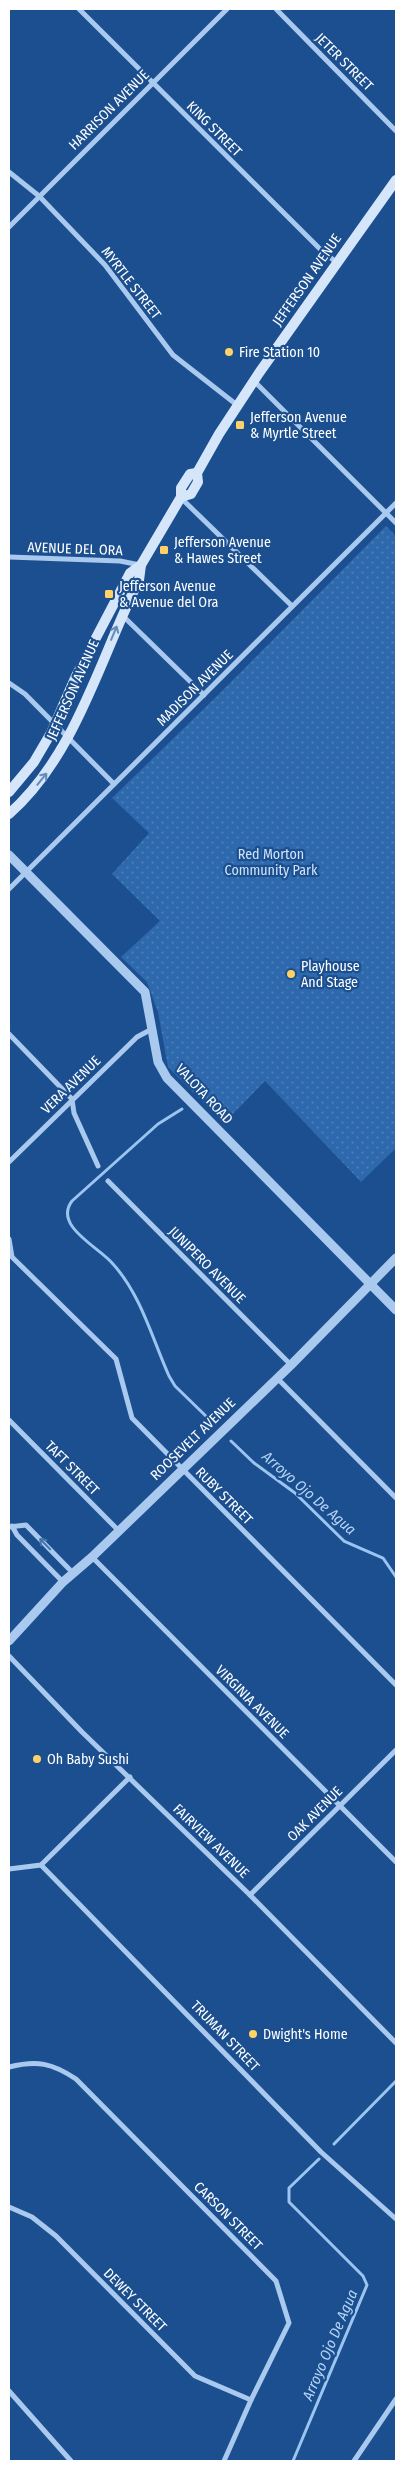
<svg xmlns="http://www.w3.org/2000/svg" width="405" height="2470" viewBox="0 0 405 2470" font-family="'Fira Sans Condensed',sans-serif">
  <defs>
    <pattern id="park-dots" width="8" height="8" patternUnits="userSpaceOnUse" patternTransform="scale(1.25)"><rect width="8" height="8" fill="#2e69ad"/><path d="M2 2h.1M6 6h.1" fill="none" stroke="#4d80b9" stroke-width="1.8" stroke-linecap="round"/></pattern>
  </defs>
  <rect width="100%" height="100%" fill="#1b4f8f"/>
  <!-- park -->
  <polygon fill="url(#park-dots)" points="386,526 396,536 396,1148 361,1182 265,1081 224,1123 168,1067 158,1012 147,982 121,957 160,921 112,874 149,833 112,798 218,695"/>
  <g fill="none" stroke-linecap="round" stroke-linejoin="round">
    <!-- stream -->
    <g stroke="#9cc4f0" stroke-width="3">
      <path d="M182,1109L158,1124L72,1201C53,1226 99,1247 113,1264C141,1295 152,1338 169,1376L175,1386L211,1421"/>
      <polyline points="231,1441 254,1463 295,1493 344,1541 383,1558 396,1577"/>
      <polyline points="334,2144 396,2081"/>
      <polyline points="293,2461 367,2285 363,2276 289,2202 289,2188 319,2159"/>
    </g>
    <!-- minor -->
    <g stroke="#a9c9ee" stroke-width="5">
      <polyline points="79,9 321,250 336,262"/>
      <polyline points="276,9 396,131"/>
      <polyline points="9,172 39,196 105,265 173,355 237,405"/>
      <polyline points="9,227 227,9"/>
      <polyline points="254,381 396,523"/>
      <polyline points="181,498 292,606"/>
      <polyline points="9,557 120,561 140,565"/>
      <polyline points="122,615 204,695"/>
      <polyline points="9,683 25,694 114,784"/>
      <polyline points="9,889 396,503"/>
      <polyline points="9,1034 72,1099 74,1113 98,1166"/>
      <polyline points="9,1162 137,1037 152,1029"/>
      <polyline points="108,1181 291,1365"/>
      <polyline points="9,1239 12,1257 116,1359 132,1418 396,1685"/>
      <polyline points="277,1378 396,1498"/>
      <polyline points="9,1420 119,1531"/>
      <polyline points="12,1526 17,1535 63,1582"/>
      <polyline points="9,1527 26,1525 73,1573"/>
      <polyline points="92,1557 396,1862"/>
      <polyline points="9,1656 82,1732 250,1895 396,2043"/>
      <polyline points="41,1865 321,2152 396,2219"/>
      <polyline points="9,1869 41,1865 130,1777"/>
      <polyline points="250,1895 396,1750"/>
      <path d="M9,2067C37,2060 52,2063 76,2079L276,2281L289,2323L251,2400L224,2461"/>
      <polyline points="9,2207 32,2217 56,2236 195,2376 251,2400"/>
      <polyline points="9,2391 71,2461"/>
      <polyline points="354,2461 396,2399"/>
    </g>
    <!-- tertiary -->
    <g stroke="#a9c9ee" stroke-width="9">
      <polyline points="9,855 145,992 158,1062 167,1078 396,1310"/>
      <polyline points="9,1641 63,1582 92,1557 291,1365 396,1258"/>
    </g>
    <!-- secondary -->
    <g stroke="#d6e6fa" stroke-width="10">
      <polyline points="181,497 191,494 198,482 197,473 219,434 259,373 396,180"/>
      <polyline points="9,792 34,762 51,733 76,676 130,573 141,565 181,497 181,488 190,474 197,473"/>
      <path d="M9,814C76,755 100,658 139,580L141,565"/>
    </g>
  </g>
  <!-- one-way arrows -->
  <defs><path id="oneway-shaft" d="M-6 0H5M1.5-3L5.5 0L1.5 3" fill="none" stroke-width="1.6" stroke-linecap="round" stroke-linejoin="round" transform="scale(1.25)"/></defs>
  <g stroke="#668bba">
    <use href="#oneway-shaft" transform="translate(114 633) rotate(-67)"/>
    <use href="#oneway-shaft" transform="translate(42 779) rotate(-51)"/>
  </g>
  <use stroke="#4674ac" href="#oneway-shaft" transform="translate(45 1544) rotate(-134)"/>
  <!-- markers -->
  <g fill="#ffd166" stroke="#1b4f8f" stroke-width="2">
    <circle cx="229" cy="352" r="5"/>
    <rect x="235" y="420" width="10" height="10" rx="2.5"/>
    <rect x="159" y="545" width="10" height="10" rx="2.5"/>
    <rect x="104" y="589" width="10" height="10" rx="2.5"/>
    <circle cx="291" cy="974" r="5"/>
    <circle cx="37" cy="1759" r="5"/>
    <circle cx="253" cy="2034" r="5"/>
  </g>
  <g text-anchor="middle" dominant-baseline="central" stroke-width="4.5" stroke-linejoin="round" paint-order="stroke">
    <!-- street labels -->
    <g font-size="14" fill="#fff" stroke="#1b4f8f">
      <text transform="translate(344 62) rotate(45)">JETER STREET</text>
      <text transform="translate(109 110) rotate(-45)">HARRISON AVENUE</text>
      <text transform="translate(214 129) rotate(45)">KING STREET</text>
      <text transform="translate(307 280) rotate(-55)">JEFFERSON AVENUE</text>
      <text transform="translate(131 283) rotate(52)">MYRTLE STREET</text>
      <text transform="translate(75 549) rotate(2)">AVENUE DEL ORA</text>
      <text transform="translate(195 688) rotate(-45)">MADISON AVENUE</text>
      <text transform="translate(73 690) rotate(-66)">JEFFERSON AVENUE</text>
      <text transform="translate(71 1085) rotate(-44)">VERA AVENUE</text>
      <text transform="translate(204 1094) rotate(47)">VALOTA ROAD</text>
      <text transform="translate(207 1265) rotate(45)">JUNIPERO AVENUE</text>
      <text transform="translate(193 1439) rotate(-44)">ROOSEVELT AVENUE</text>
      <text transform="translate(72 1468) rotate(45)">TAFT STREET</text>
      <text transform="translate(224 1496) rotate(45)">RUBY STREET</text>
      <text transform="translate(252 1702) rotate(45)">VIRGINIA AVENUE</text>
      <text transform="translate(315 1814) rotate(-45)">OAK AVENUE</text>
      <text transform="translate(211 1841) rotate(44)">FAIRVIEW AVENUE</text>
      <text transform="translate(225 2036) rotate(46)">TRUMAN STREET</text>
      <text transform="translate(228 2216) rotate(45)">CARSON STREET</text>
      <text transform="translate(135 2300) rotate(45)">DEWEY STREET</text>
    </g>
    <!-- poi labels -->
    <g font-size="14" fill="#fff" stroke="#1b4f8f" text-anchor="start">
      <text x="239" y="352">Fire Station 10</text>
      <text x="250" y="417">Jefferson Avenue<tspan x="250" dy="16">&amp; Myrtle Street</tspan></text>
      <text x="174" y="542">Jefferson Avenue<tspan x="174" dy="16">&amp; Hawes Street</tspan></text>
      <text x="119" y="586">Jefferson Avenue<tspan x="119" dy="16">&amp; Avenue del Ora</tspan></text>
      <text x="301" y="966">Playhouse<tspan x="301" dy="16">And Stage</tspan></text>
      <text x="47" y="1759">Oh Baby Sushi</text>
      <text x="263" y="2034">Dwight's Home</text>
    </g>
    <!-- park labels -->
    <g font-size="14" fill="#cfe3fa" stroke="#1b4f8f">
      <text x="271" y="854">Red Morton<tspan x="271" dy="16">Community Park</tspan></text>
    </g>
    <!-- water labels -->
    <g font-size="15" font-style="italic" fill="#b5d3f5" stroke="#1b4f8f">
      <text transform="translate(309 1493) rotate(41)">Arroyo Ojo De Agua</text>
      <text transform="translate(330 2345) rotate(-67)">Arroyo Ojo De Agua</text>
    </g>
  </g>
  <!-- border -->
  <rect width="405" height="2470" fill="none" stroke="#ffffff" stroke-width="20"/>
</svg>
